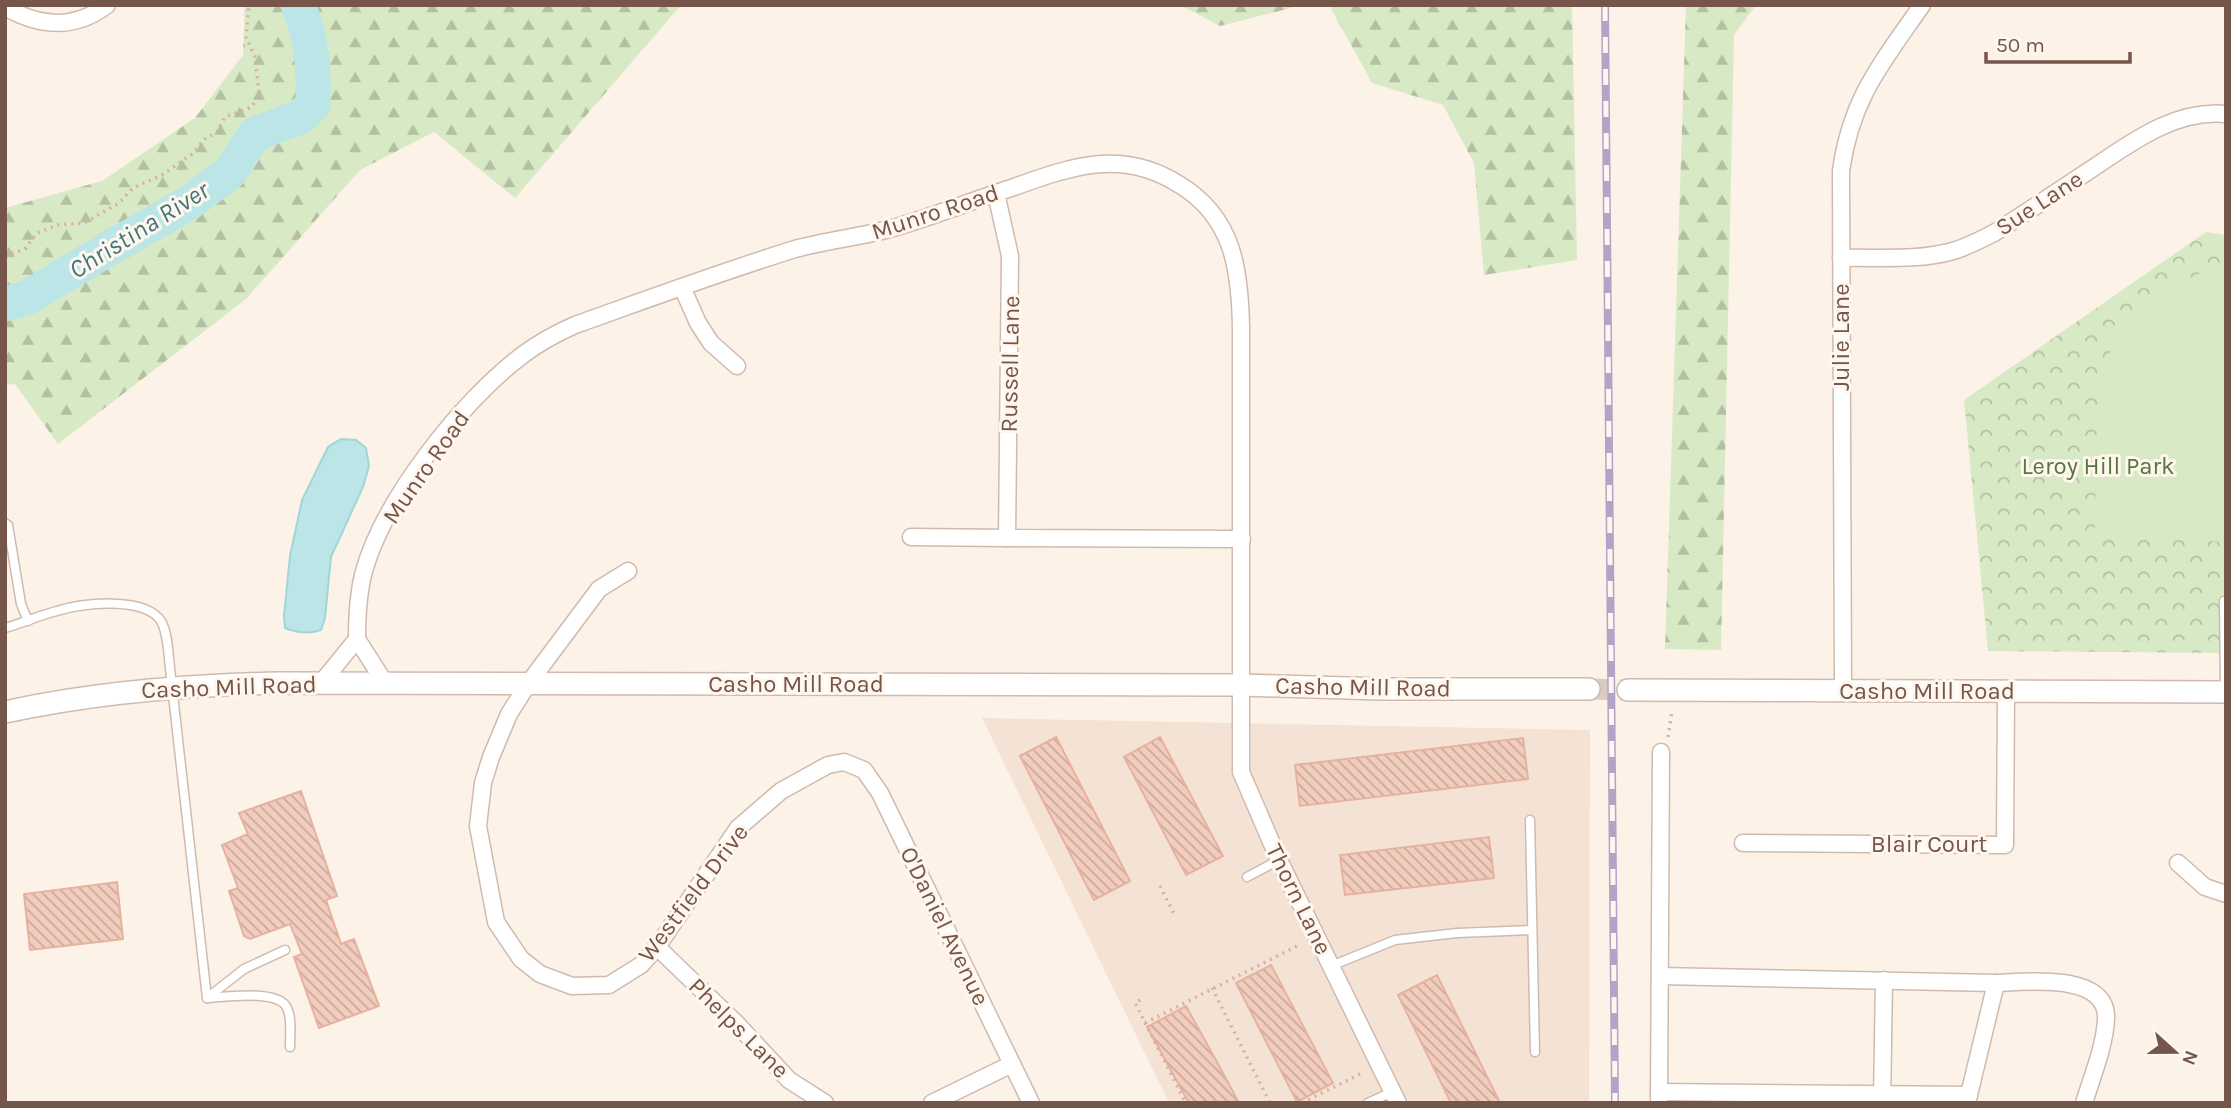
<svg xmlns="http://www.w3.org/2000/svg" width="2231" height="1108" viewBox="0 0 2231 1108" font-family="Karla,sans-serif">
  <defs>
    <pattern id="forest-firs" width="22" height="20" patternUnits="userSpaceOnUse" patternTransform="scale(1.75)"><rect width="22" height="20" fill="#d8eac5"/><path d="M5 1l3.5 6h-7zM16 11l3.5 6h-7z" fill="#b4c0a2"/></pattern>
    <pattern id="park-crowns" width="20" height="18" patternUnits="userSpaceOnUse" patternTransform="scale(1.75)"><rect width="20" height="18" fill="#d8eac5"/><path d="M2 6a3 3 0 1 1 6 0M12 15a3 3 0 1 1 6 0" fill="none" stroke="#b4c0a2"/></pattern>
    <pattern id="building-back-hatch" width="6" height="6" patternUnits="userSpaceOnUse" patternTransform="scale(1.75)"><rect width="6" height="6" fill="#f2cdbe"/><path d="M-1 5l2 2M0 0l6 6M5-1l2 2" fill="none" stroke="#c9a99c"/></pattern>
  </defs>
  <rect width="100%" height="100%" fill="#fcf2e7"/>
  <!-- residential -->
  <polygon fill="#f4e3d5" points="982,718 1590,730 1589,1103 1169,1103"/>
  <!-- forest -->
  <g fill="url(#forest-firs)">
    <polygon points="245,5 681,5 515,198 434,132 360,170 246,299 58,444 15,384 5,385 5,208 102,181 195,118 243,55"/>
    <polygon points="1180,5 1303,5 1220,26"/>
    <polygon points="1329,5 1572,5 1577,260 1484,275 1474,163 1443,105 1372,83"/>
    <polygon points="1686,5 1756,5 1734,35 1721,650 1665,649"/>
  </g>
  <!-- park -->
  <polygon fill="url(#park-crowns)" points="2206,232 2226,235 2226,653 1988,651 1964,400"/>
  <!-- garden -->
  <polygon fill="#d8eac5" points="2213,268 2226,268 2226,542 2095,535 2097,400 2115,335 2158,292"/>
  <!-- water -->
  <path fill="#bbe5e6" stroke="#a1d6d8" stroke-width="2" d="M341,439L356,440L366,448L369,466L363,487L331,557L325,618L321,630C308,634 298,633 285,628L284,616L290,556L302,500L328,447Z"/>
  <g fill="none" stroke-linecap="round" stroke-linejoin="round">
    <!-- river -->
    <path stroke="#bbe5e6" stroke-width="35" d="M5,304L28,297L108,249L189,203L230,172L255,134L300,117L313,105C314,71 312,37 298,5"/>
  </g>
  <!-- building -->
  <g fill="url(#building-back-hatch)" stroke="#e5b29f" stroke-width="2">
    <polygon points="1056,737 1130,881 1094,900 1020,756"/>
    <polygon points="1160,737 1223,856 1186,875 1124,757"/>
    <polygon points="1523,738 1528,779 1300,806 1295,765"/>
    <polygon points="301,791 337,896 326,900 341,944 354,939 379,1006 319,1028 294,957 302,954 290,924 250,939 244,936 229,891 238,888 222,845 248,834 239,813"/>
    <polygon points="1489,837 1494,878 1345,895 1340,855"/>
    <polygon points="117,882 123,939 30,950 24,894"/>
    <polygon points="1271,965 1333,1083 1297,1102 1236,983"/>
    <polygon points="1437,975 1473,1048 1500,1103 1451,1103 1398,995"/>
    <polygon points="1186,1006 1218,1064 1239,1103 1189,1103 1179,1085 1147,1027"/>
  </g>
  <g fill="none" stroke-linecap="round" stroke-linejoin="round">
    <!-- tertiary-tunnel -->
    <polyline stroke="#dacbc0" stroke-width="21" stroke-dasharray="21 10" stroke-linecap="butt" points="1589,689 1628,690"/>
    <defs>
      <g id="service">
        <polyline points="5,523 8,525 21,604 28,621"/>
        <polyline points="2224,601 2225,689"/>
        <path d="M5,628C23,623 40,615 57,611C82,603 144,596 161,621C167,632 168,647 169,659L207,998C225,997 279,989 287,1008C292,1018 290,1035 290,1047"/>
        <polyline points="1530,820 1535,1052"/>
        <polyline points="1247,877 1279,860"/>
        <polyline points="1331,966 1395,940 1457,933 1532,930"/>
        <polyline points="207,998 244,969 285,950"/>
        <polyline points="1368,1103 1392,1092"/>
      </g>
      <g id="minor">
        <path d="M5,7C40,27 74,30 107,5"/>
        <polyline points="996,193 1010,256 1007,538 1242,539"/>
        <path d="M1841,258C1877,257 1918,261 1953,251C1967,247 1980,240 1994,233C2024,214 2054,194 2084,174C2127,146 2172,109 2226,114"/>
        <polyline points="682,287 698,323 711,343 737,366"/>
        <polyline points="911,537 1007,538"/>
        <polyline points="628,571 599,589 528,684 509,714 491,757 483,783 478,826 496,922 521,959 540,974 572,986 609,985 641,965 657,947 738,828 781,791 828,765 844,762 864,770 880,793 1031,1103"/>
        <path d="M357,639C357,617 358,596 363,575C382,501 463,399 524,354C540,342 557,333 575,325C648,299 721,272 795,249C828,240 861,237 893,228C934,216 974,200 1014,187C1073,166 1123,148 1180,185C1234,218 1240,271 1241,328V772L1279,860L1398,1103"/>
        <polyline points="322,682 357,639 385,683"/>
        <path d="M1843,691L1841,171C1851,98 1882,63 1922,5"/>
        <polyline points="1743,843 2005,845 2006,692"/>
        <polyline points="2178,863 2205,887 2226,894"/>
        <polyline points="657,947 736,1023 789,1080 825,1103"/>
        <path d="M1660,976L1996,983C2024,982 2109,972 2106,1019C2105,1045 2092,1077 2084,1103"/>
        <polyline points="1659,1092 1969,1095"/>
        <polyline points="932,1103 1012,1064"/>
        <polyline points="1659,1103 1661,752"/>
        <polyline points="1882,1103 1884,980"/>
        <polyline points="1967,1103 1996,983"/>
      </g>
      <g id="tertiary">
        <polyline points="1628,690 2226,692"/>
        <path d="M5,712C96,692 187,685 279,683L1241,685L1382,689H1589"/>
      </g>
    </defs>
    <!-- service casing -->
    <use href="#service" stroke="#d0baaf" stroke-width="11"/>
    <!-- minor casing -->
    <use href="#minor" stroke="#d0baaf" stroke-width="19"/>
    <!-- tertiary casing -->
    <use href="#tertiary" stroke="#d0baaf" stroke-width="24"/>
    <!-- path -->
    <g stroke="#d7b0a1" stroke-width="3.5" stroke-dasharray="2 5" stroke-linecap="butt">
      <polyline points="5,256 25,249 37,233 58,225 84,223 119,203 133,188 162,175 192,154 205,139 217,132 225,117 252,107 259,93 255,57 246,37 249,5"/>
      <polyline points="1668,737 1672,711"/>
      <polyline points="1160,886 1174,914"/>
      <polyline points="1212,988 1270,1103"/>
      <polyline points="1140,1000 1135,1003 1186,1103"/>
      <polyline points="1145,1023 1299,945"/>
      <polyline points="1302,1103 1362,1073"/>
    </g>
    <!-- service -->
    <use href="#service" stroke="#fff" stroke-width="8"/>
    <!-- minor -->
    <use href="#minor" stroke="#fff" stroke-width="16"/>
    <!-- tertiary -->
    <use href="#tertiary" stroke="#fff" stroke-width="21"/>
    <defs>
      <polyline id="rail" points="1605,5 1615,1103"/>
    </defs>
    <!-- rail casing -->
    <use href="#rail" stroke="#b3a4c7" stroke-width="8"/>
    <!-- rail -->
    <use href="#rail" stroke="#fff6ed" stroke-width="5" stroke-dasharray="16" stroke-linecap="butt"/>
  </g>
  <g text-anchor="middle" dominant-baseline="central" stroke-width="6" stroke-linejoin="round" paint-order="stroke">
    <!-- street labels -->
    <g font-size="24" fill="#76564b" stroke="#fff6ed">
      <text transform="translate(2039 203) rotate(-33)">Sue Lane</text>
      <text transform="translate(935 212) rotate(-18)">Munro Road</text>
      <text transform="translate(1841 337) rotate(-90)">Julie Lane</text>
      <text transform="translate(1010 364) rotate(-89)">Russell Lane</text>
      <text transform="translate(426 467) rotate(-55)">Munro Road</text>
      <text x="796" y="684">Casho Mill Road</text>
      <text transform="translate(229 687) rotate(-2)">Casho Mill Road</text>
      <text transform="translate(1363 687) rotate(1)">Casho Mill Road</text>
      <text x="1927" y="691">Casho Mill Road</text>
      <text x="1929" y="844">Blair Court</text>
      <text transform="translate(693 893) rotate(-53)">Westfield Drive</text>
      <text transform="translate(1299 899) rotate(64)">Thorn Lane</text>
      <text transform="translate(945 926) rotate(64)">O'Daniel Avenue</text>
      <text transform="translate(739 1028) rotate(45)">Phelps Lane</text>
    </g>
    <!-- park labels -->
    <g font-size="24" fill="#567640" stroke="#fff6ed">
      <text x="2098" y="466">Leroy Hill Park</text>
    </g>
    <!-- water labels -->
    <g font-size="26" font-style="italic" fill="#3e787c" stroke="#fff6ed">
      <text transform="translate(139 230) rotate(-32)">Christina River</text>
    </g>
  </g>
  <!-- border -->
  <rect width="2231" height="1108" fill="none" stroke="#76564b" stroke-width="14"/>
  <!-- north arrow -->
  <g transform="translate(2175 1052) rotate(111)" stroke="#fff6ed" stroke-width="5" paint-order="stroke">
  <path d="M0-5L12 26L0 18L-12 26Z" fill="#76564b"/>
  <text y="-10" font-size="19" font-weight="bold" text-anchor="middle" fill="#76564b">N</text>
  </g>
  <!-- scale -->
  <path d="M1986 52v10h144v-10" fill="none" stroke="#76564b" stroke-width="3.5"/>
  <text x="1996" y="52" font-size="21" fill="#76564b" stroke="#fff6ed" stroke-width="5" paint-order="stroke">50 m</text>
</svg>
